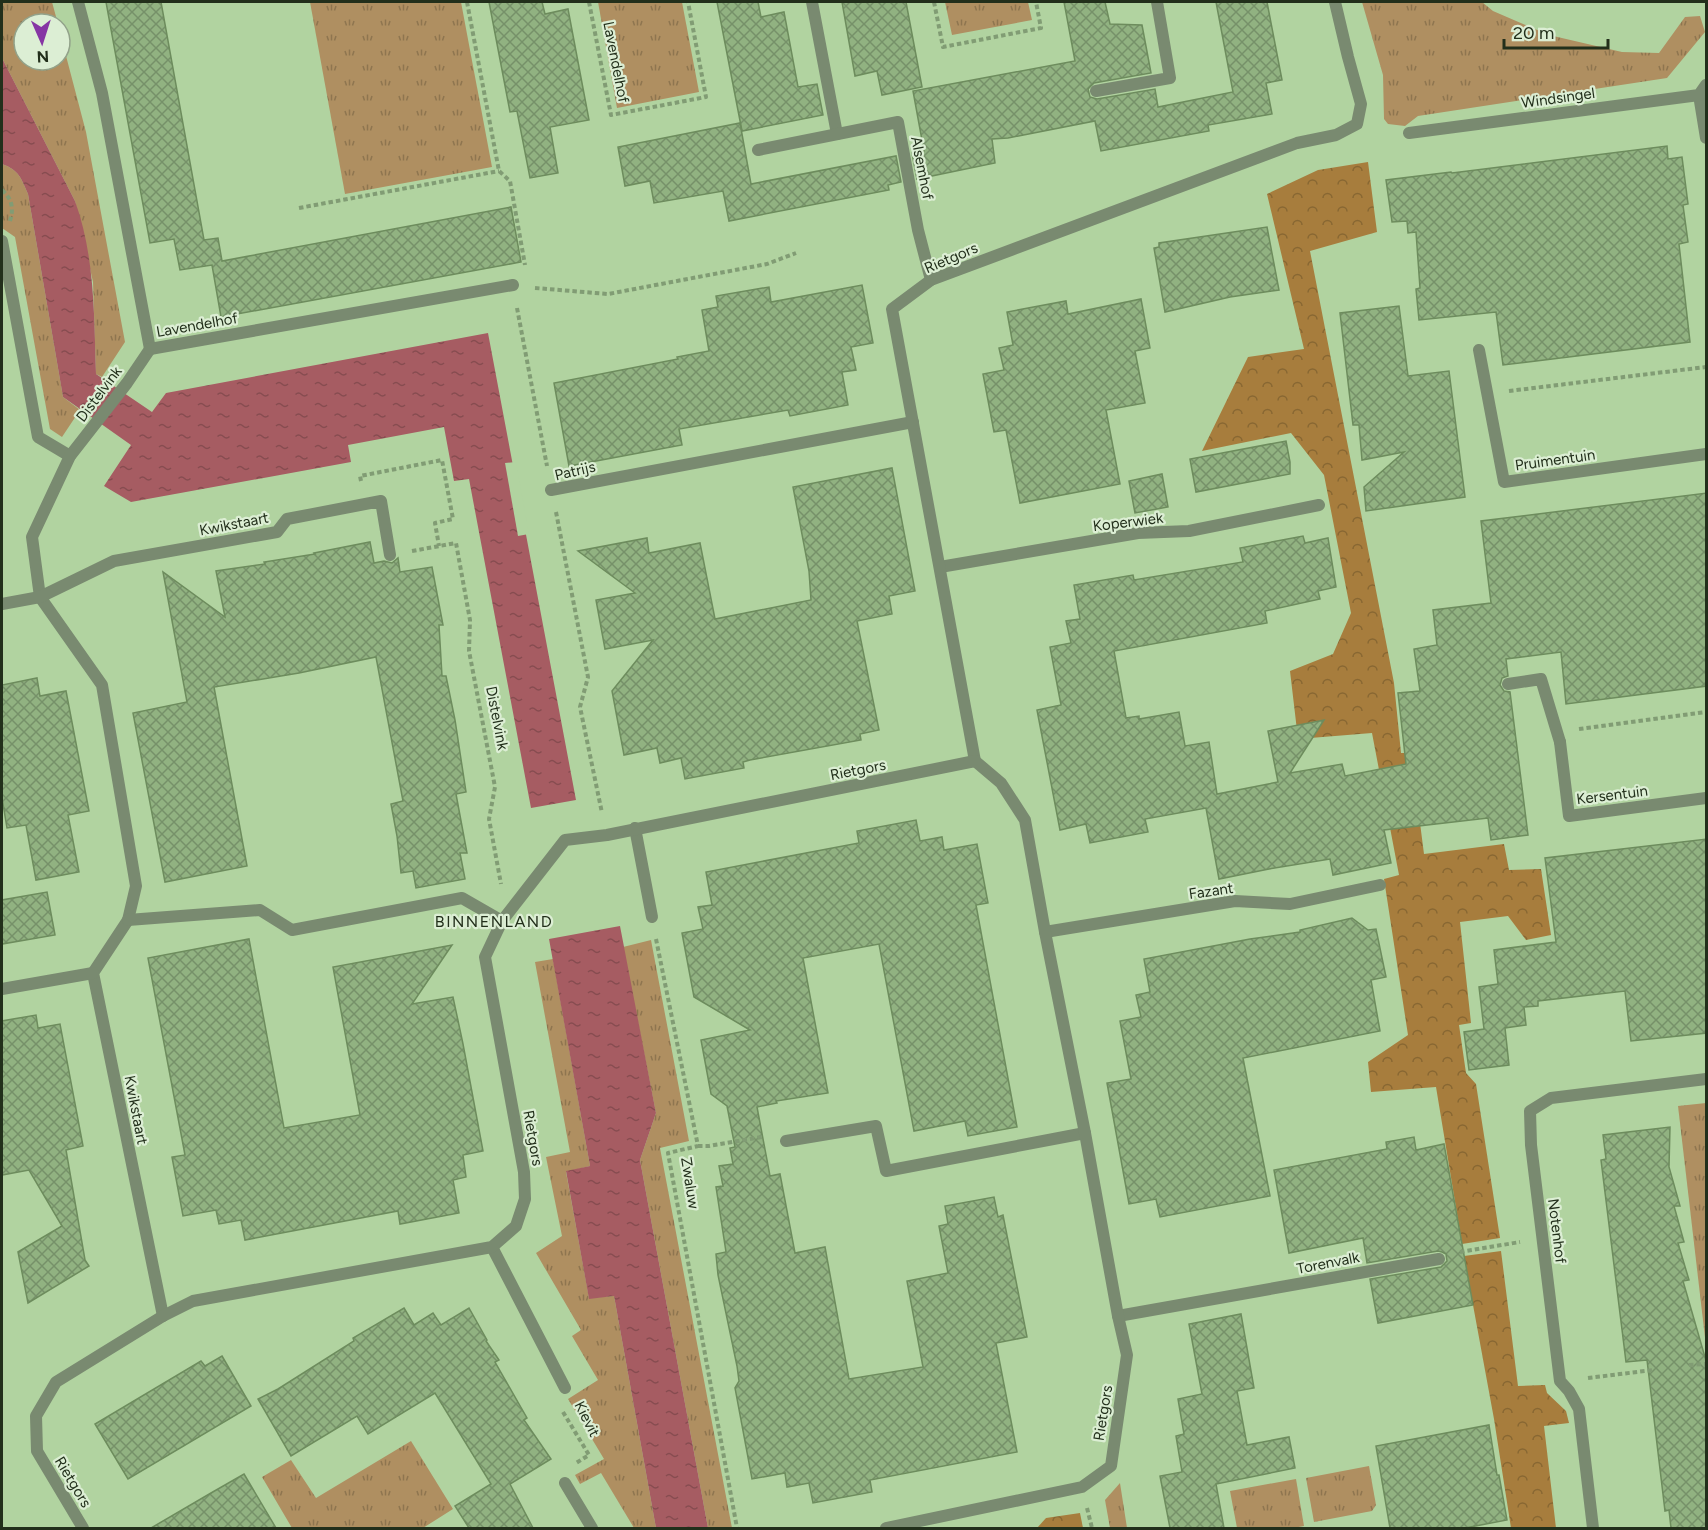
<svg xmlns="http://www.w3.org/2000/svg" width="1708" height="1530" viewBox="0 0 1708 1530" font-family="Figtree,sans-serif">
  <defs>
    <pattern id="grass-tufts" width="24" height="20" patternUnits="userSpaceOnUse" patternTransform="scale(1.5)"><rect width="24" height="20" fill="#af8f61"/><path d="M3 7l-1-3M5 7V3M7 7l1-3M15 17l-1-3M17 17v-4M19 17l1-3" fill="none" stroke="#8e754f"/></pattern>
    <pattern id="forest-crowns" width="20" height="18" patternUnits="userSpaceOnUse" patternTransform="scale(1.5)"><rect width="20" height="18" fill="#a77d3d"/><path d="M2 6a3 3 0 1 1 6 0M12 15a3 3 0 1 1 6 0" fill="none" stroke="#886732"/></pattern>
    <pattern id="water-ripples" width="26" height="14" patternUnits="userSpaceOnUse" patternTransform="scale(1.5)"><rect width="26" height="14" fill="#a65c62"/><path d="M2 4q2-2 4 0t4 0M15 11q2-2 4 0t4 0" fill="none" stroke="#874c50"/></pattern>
    <pattern id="building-cross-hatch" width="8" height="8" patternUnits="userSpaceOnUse" patternTransform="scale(1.5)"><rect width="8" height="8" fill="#91b281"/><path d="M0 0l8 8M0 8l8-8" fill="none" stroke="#769169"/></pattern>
  </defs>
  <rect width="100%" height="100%" fill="#b1d3a0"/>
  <!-- grass -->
  <g fill="url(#grass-tufts)">
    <polygon points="2,2 52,2 58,24 24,24 24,60 60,60 60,33 86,132 125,342 102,377 96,374 93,282 75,201 2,58"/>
    <polygon points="310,2 461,2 492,167 345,194"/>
    <polygon points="598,2 682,2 699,92 617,108"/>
    <polygon points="945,2 1028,2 1032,20 952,35"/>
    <polygon points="1362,2 1482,2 1493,11 1549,35 1622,52 1659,53 1685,17 1700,16 1705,32 1667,78 1418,116 1405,126 1388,124 1384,119 1383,75"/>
    <path d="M2,164C19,170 21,178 28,194L63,397L80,410L62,437L50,429L15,237L2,228Z"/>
    <polygon points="651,940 689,1141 660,1148 732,1528 708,1528 640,1160 656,1113 623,947"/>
    <polygon points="553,959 590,1166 566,1172 589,1298 614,1296 656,1528 634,1528 601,1473 580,1484 575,1475 604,1459 568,1399 598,1380 572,1336 581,1330 536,1253 562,1236 546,1157 570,1152 535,962"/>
    <polygon points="1706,1103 1706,1346 1678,1106"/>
    <polygon points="411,1441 453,1509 423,1528 292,1528 262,1477 291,1460 316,1498"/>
    <polygon points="1369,1466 1376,1505 1372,1511 1314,1522 1306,1478"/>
    <polygon points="1296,1479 1304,1526 1293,1528 1237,1528 1230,1491"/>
    <polygon points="1120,1483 1127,1528 1110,1528 1105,1500"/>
  </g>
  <!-- forest -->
  <g fill="url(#forest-crowns)">
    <polygon points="1368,162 1377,232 1310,251 1394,683 1401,753 1411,753 1424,854 1504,844 1509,870 1541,869 1551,935 1526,940 1508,916 1460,922 1471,1023 1459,1025 1466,1073 1476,1084 1500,1238 1462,1244 1436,1087 1371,1092 1368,1062 1408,1035 1384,879 1399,875 1372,733 1298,739 1290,671 1333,654 1351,613 1324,475 1291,433 1202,451 1248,357 1304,349 1267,194 1318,170"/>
    <polygon points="1501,1251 1518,1386 1545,1385 1547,1393 1566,1411 1569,1423 1544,1426 1556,1528 1511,1528 1494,1419 1464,1256"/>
    <polygon points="1080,1513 1083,1528 1037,1528 1046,1518"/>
  </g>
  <!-- water -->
  <g fill="url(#water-ripples)">
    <path d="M2,58L75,201C95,256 94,316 96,374L152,412L166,393L488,333L576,800L531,808L469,479L454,481L444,427L348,445L351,462L131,502L104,486L131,445L63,397L28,194C21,178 19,170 2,164Z"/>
    <polygon points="620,926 656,1113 640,1160 708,1528 656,1528 614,1296 589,1299 566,1171 590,1166 549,939"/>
  </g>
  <!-- pier -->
  <polygon fill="#b1d3a0" points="516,462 529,534 518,536 505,463"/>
  <!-- building -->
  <g fill="url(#building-cross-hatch)" stroke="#6d8c5d" stroke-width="1.5">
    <polygon points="106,2 161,2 204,240 218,238 222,261 511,207 521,262 221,317 212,265 180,270 174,239 150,243"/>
    <polygon points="489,2 542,2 545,14 568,9 589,120 550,127 558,173 530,178 517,111 510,112"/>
    <polygon points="717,2 758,2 761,17 784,12 798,87 817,84 823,115 742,131"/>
    <polygon points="842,2 906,2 922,87 882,95 877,71 855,76"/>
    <polygon points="1064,2 1105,2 1110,24 1142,25 1151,73 1094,83 1088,89 1090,97 1097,99 1155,89 1158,107 1233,92 1216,2 1267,2 1282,80 1266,83 1272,114 1208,125 1209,131 1101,151 1095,121 1008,138 992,139 995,163 917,179 912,153 924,151 913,91 1075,61"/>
    <polygon points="740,123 751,184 896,156 901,182 888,185 889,190 729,221 723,191 654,203 650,181 625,186 618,147"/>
    <polygon points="1667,146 1668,159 1682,157 1688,204 1683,205 1688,242 1679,244 1690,342 1503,365 1496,312 1419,320 1416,289 1420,288 1416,232 1408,233 1407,221 1392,222 1386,180 1451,172 1452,173"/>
    <polygon points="1267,227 1279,290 1230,297 1165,312 1154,248 1159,247 1159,243"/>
    <polygon points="862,285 873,343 851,347 856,370 842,372 848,405 790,416 788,410 679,429 682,445 569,466 554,383 678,359 677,357 709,351 702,310 718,307 716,296 769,287 771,302"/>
    <polygon points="1141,299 1150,348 1135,351 1145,403 1106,410 1120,484 1020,503 1006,430 994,432 983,374 1004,370 999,348 1013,345 1007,312 1066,301 1068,314"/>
    <polygon points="1399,306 1408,376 1449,371 1465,497 1366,511 1364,487 1404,452 1362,460 1359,425 1353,425 1340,313"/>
    <polygon points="1286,441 1290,462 1290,474 1196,492 1190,459"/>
    <polygon points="892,468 915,591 889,596 892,614 857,621 879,730 860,734 861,740 750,760 743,762 744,768 685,779 681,758 660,763 657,748 624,755 612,691 653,640 605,649 596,600 635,593 578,551 647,538 649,553 700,543 715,619 811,600 809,571 793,487"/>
    <polygon points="1162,474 1168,507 1135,513 1129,481"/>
    <polygon points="1707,493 1707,686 1566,704 1561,652 1506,659 1508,676 1502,678 1500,685 1504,691 1510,692 1528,835 1491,840 1488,818 1384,830 1391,863 1333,875 1330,859 1269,869 1219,879 1206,808 1145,819 1148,832 1090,843 1086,824 1060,830 1037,710 1061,705 1050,647 1071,643 1066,621 1080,619 1074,585 1133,575 1134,580 1243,562 1240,548 1303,536 1305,543 1328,538 1336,587 1318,591 1320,599 1265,611 1267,623 1114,651 1126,718 1139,716 1139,719 1179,712 1185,746 1209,742 1217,794 1278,782 1268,731 1324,720 1290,773 1342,764 1345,776 1406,764 1398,693 1420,691 1414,649 1437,645 1433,610 1491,603 1481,521"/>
    <polygon points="370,542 374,563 384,561 392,563 398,558 400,572 432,567 443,625 439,625 442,676 446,676 455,720 466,792 456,794 467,853 460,853 465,879 416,888 413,871 401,873 397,836 391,804 403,801 376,657 299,673 214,687 247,866 165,882 133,713 187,702 163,572 225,617 216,571 265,564 264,562 315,554 314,553"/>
    <polygon points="37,678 40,696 66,691 89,811 68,815 79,872 36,880 26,825 7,828 2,798 2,685"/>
    <polygon points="916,820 920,841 942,837 944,850 977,844 988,903 976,905 1017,1127 968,1136 965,1121 914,1131 879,944 803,958 828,1093 776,1101 777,1103 757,1107 770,1176 780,1174 795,1253 825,1247 849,1379 923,1367 907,1281 948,1273 939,1226 948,1224 945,1206 994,1197 998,1217 1003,1215 1027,1337 996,1343 1017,1452 870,1480 872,1492 813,1503 809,1483 787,1487 785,1473 752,1479 735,1388 739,1381 737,1366 718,1275 716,1254 726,1252 716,1187 723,1186 719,1166 733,1164 730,1148 735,1147 727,1106 711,1094 701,1040 750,1030 694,997 682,933 703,929 698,907 712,905 706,872 859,843 857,831"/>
    <polygon points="1707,839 1707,1033 1631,1041 1625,991 1538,1001 1538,1006 1524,1007 1526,1025 1505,1028 1509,1065 1469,1070 1464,1032 1484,1029 1479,987 1498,984 1494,950 1556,942 1545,858"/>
    <polygon points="47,892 55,935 2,944 2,900"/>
    <polygon points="1352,918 1368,930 1376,929 1386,977 1371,980 1380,1031 1243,1058 1270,1196 1160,1217 1156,1199 1129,1204 1107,1083 1131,1079 1120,1021 1141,1017 1136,995 1150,992 1144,959 1250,939 1300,932 1300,930"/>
    <polygon points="249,939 284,1128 360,1115 333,967 452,945 412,1004 453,997 463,1044 483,1151 463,1155 466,1177 453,1180 459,1213 400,1224 398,1211 245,1240 241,1220 219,1224 216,1210 183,1216 172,1157 185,1155 148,958"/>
    <polygon points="36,1015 38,1028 60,1024 83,1146 66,1150 85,1260 89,1266 28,1303 18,1252 62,1226 29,1170 2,1175 2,1021"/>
    <polygon points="1670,1127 1669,1167 1680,1206 1674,1206 1684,1242 1678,1243 1689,1280 1683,1281 1707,1364 1707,1528 1671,1528 1669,1510 1665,1511 1647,1360 1626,1362 1601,1160 1606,1159 1603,1135"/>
    <polygon points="1414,1137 1416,1150 1444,1144 1473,1305 1378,1323 1370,1279 1441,1267 1447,1261 1446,1254 1442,1252 1438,1251 1367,1263 1363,1238 1289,1253 1274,1170 1387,1149 1386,1142"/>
    <polygon points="404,1308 414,1325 433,1313 441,1325 469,1308 487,1340 486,1341 499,1360 495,1362 527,1418 524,1420 551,1459 510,1484 533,1528 469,1528 455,1506 491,1484 435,1393 368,1434 357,1416 291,1456 258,1399 278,1389 354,1341 353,1338"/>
    <polygon points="1241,1314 1254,1388 1237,1391 1247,1445 1289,1437 1295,1468 1216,1484 1224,1528 1170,1528 1160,1476 1182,1472 1176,1436 1184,1434 1178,1399 1202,1394 1189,1324"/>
    <polygon points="222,1356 251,1406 128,1479 95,1424 201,1361 205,1366"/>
    <polygon points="1489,1425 1497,1475 1499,1475 1507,1520 1465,1528 1390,1528 1376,1446"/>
    <polygon points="244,1474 276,1528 151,1528 211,1493"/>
  </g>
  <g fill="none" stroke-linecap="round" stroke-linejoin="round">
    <!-- path -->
    <g stroke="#819c74" stroke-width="4" stroke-dasharray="4.5 3" stroke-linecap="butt">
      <polyline points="467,2 499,171 510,181 525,265"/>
      <polyline points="589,2 611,115 706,97 688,2"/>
      <polyline points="934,2 943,47 1041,28 1036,2"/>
      <path d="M2,190C12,199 14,208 10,221"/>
      <polyline points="299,208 499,171"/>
      <polyline points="535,288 608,294 767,264 796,253"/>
      <polyline points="517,308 547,466"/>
      <polyline points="1509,391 1706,367"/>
      <polyline points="361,481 360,476 442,460 453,519 435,523 439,546"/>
      <polyline points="556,512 588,677 580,707 602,813"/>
      <polyline points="412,551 456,543 470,620 469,651 495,787 489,819 501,884"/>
      <polyline points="1579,729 1706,712"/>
      <polyline points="656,939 698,1146 668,1153 737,1528"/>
      <polyline points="698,1146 709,1146 762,1137"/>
      <polyline points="1460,1252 1520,1242"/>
      <polyline points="1689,1365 1706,1364"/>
      <polyline points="1588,1378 1653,1370"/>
      <polyline points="563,1412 589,1455 576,1463"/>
      <polyline points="1087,1508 1092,1528"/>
    </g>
    <!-- lane -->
    <g stroke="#798a70" stroke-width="12">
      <polyline points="812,2 837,134"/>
      <polyline points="1096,91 1170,78 1157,2"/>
      <polyline points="758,150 898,122 918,230 931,280"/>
      <polyline points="1508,684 1541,679 1560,742"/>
      <polyline points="635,828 652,917"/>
      <polyline points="1348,1275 1439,1259"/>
    </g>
    <!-- street -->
    <g stroke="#798a70" stroke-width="12">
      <polyline points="78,2 102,93 150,349"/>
      <polyline points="1699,95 1706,138"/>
      <polyline points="1409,133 1699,95 1706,85"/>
      <polyline points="2,241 38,437 70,456"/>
      <polyline points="150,349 127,383 70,456 32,537 40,597 102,685 136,886 128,920 93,973 163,1316"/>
      <polyline points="150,349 513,285"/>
      <polyline points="1479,350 1504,482 1706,454"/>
      <polyline points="551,490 913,422"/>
      <polyline points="940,567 1138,533 1189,531 1319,505"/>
      <polyline points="2,604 40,597 114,561 277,532 287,519 381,501 390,555"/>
      <polyline points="1560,742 1569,816 1706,798"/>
      <polyline points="975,761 892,309 931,280 1297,143 1336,135 1357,124 1361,104 1348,57 1335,2"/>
      <polyline points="128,920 260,910 292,930 462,898 502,921"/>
      <polyline points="1045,932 1235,901 1290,904 1380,885"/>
      <polyline points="2,989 93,973"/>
      <polyline points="786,1141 876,1126 886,1171 1085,1133"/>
      <polyline points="492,1247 565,1388"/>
      <polyline points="1118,1316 1348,1275"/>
      <polyline points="565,1483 592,1528"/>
      <polyline points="83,1528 37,1451 36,1416 56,1382 163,1316 193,1301 492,1247 516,1226 525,1199 524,1172 485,957 502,921 565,840 607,835 975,761 1001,783 1025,820 1045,932 1085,1133 1118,1316 1127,1355 1111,1466 1082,1487 886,1528"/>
      <polyline points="1593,1528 1579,1409 1569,1391 1560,1381 1531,1145 1530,1111 1551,1098 1706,1079"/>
    </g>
  </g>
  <g text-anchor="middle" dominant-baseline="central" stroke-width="4.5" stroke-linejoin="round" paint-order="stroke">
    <!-- street labels -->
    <g font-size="15" fill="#222f1b" stroke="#dceed4">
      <text transform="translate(616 62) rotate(79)">Lavendelhof</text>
      <text transform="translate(1558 98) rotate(-8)">Windsingel</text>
      <text transform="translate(922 168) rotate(79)">Alsemhof</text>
      <text transform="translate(951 258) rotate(-23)">Rietgors</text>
      <text transform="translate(197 325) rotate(-10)">Lavendelhof</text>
      <text transform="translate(99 394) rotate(-53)">Distelvink</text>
      <text transform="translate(1555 460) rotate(-8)">Pruimentuin</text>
      <text transform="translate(575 471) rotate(-13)">Patrijs</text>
      <text transform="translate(1128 522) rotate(-7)">Koperwiek</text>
      <text transform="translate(234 524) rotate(-11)">Kwikstaart</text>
      <text transform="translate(497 718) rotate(79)">Distelvink</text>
      <text transform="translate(858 770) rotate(-11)">Rietgors</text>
      <text transform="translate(1612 795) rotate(-7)">Kersentuin</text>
      <text transform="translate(1211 891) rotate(-8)">Fazant</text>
      <text transform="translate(136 1110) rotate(79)">Kwikstaart</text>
      <text transform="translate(533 1138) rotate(80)">Rietgors</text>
      <text transform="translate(690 1183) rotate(81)">Zwaluw</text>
      <text transform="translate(1557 1231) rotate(83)">Notenhof</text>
      <text transform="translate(1328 1263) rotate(-11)">Torenvalk</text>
      <text transform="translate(1103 1413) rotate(-81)">Rietgors</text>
      <text transform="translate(587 1419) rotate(63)">Kievit</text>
      <text transform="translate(73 1482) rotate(59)">Rietgors</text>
    </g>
    <!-- neighbourhood labels -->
    <g font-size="16" letter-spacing="1.5" fill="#222f1b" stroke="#dceed4">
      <text x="494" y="921">BINNENLAND</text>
    </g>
  </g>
  <!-- border -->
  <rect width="1708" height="1530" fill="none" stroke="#222f1b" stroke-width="6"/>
  <!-- north arrow -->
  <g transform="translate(42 42) rotate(177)"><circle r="28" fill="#dceed4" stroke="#92a28a" stroke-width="1.5"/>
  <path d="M0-4.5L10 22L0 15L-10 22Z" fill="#8635a4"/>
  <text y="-9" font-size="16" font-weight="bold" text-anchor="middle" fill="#222f1b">N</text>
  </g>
  <!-- scale -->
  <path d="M1504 39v9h104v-9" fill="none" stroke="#222f1b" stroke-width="3"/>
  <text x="1513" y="39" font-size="18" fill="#222f1b" stroke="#dceed4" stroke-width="4.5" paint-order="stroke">20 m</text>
</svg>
